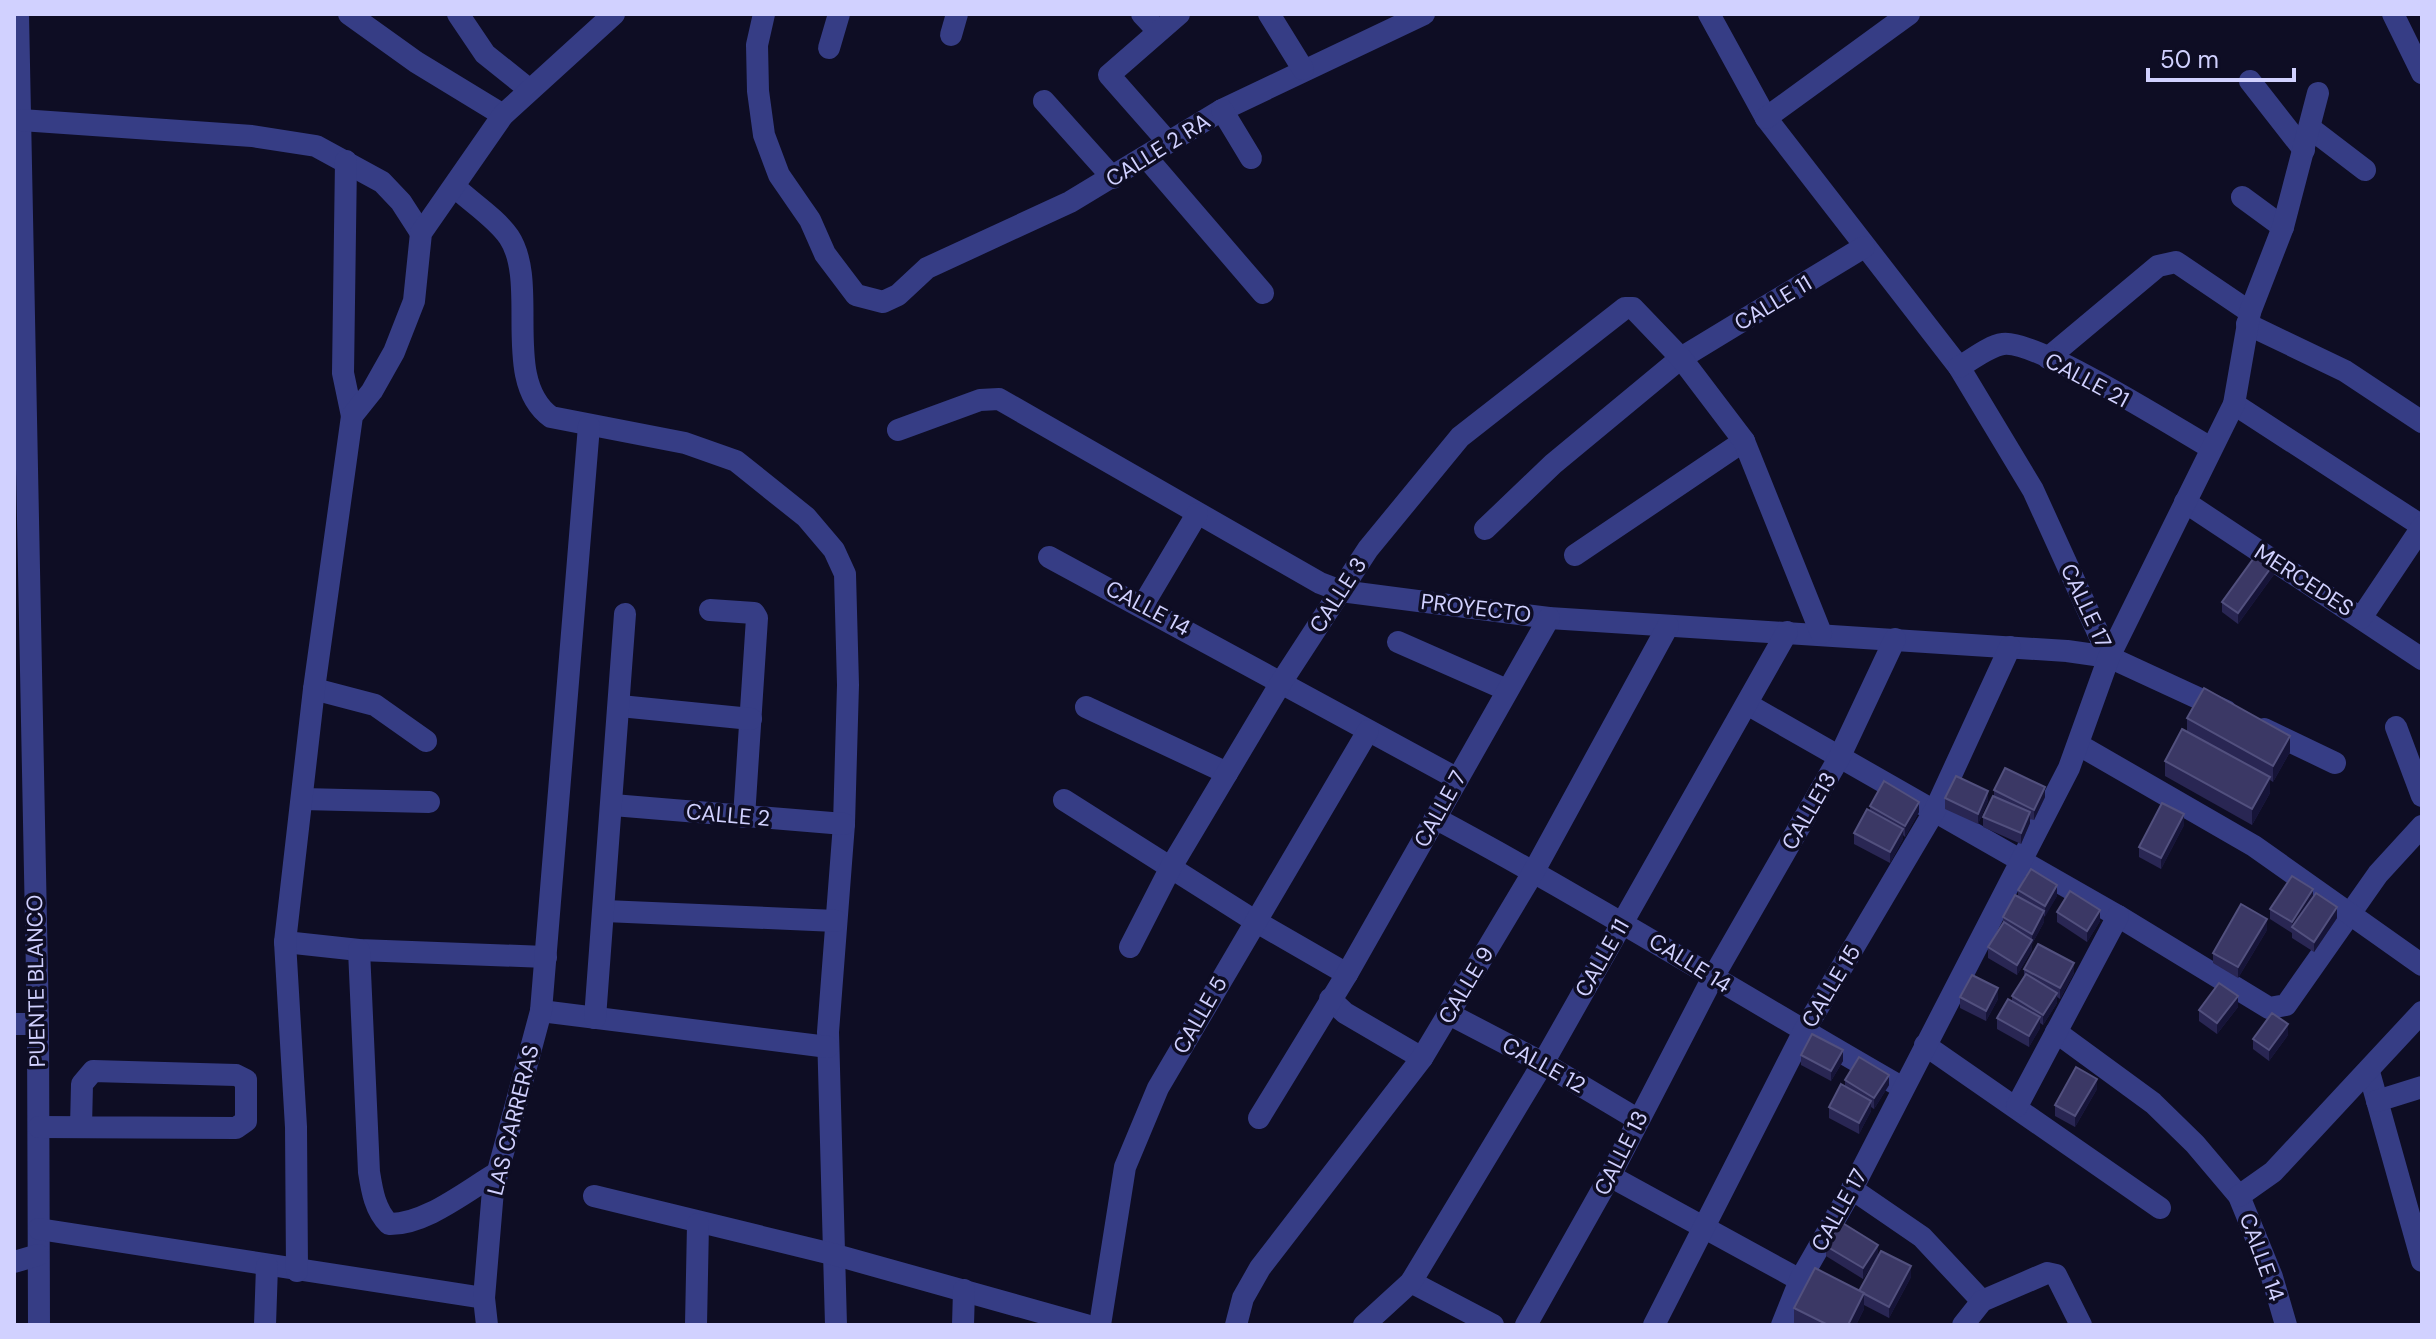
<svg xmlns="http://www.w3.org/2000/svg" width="2436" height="1339" viewBox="0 0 2436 1339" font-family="'DM Sans',sans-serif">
  <rect width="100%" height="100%" fill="#0e0d24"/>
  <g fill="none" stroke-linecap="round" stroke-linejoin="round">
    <!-- minor -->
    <g stroke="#363d85" stroke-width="22">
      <polyline points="18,14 38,1024 39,1325"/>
      <polyline points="349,14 416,62 503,115"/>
      <polyline points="458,14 485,54 530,90"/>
      <polyline points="764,14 757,45 758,91 764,135 779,175 810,220 825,254 856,295 883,302 898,295 927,268 1070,202 1222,110 1424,14"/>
      <polyline points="1142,14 1158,31"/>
      <polyline points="1269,14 1303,69"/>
      <polyline points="1709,14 1766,118 1959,367 2033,490 2109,657"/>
      <polyline points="2393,14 2422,73"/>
      <polyline points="951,35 957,14"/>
      <polyline points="829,48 839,14"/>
      <polyline points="2250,81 2304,150"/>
      <polyline points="1044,101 1113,178"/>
      <polyline points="1222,110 1251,158"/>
      <polyline points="1766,118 1909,14"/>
      <polyline points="21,120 252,136 316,146 382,182 401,202 421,233"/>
      <polyline points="2310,128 2365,170"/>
      <polyline points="1168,142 1109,75 1179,14"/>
      <polyline points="1146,157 1263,293"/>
      <polyline points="346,161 343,373 352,416"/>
      <path d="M455,187C472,203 496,218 509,237C540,284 500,380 551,417L685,443L736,461L806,517L834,550L845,574L848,685L844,824L828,1032L836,1325"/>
      <polyline points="2242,197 2283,227"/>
      <polyline points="2247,324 2345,371 2422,422"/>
      <polyline points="2048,358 2158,266 2176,262 2250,312"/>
      <path d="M1959,367C1972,360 1988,346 2003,344C2036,339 2176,428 2211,448"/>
      <polyline points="2234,404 2422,526"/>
      <polyline points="898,430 980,400 999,399 1320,583 1341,591 1549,618 2067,651 2109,657 2226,711"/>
      <polyline points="2185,502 2422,659"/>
      <polyline points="1485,529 1553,464 1681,358 1864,247"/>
      <polyline points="1575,555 1744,441"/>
      <polyline points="1049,557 1456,778"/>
      <polyline points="1143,605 1197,514"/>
      <polyline points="710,610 754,613 757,618 744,817"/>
      <polyline points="2361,618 2422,527"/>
      <polyline points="1398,642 1507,690"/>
      <polyline points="314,689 375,705 426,741"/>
      <polyline points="1747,704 2118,916 2269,1008 2286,1005 2378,874 2422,826"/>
      <polyline points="620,706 751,719"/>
      <polyline points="1086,707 1227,773"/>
      <polyline points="2396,727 2422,796"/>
      <polyline points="2264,729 2335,763"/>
      <polyline points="2079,745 2254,846 2422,965"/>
      <polyline points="302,799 429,802"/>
      <polyline points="1064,800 1255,921 1347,974"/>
      <polyline points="613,805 844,824"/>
      <path d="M1435,818C1594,903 1746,998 1903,1088"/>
      <polyline points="605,911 836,921"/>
      <polyline points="285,942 359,950 546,957"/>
      <polyline points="1130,947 1171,867 1282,681 1368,549 1460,437 1625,308 1633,308 1681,358 1744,441 1821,633"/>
      <path d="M359,950L369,1172C372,1191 375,1210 389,1224C425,1225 466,1191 497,1173"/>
      <polyline points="1330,999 1345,1013 1422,1058"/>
      <polyline points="541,1011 828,1047"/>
      <polyline points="1449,1014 1543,1063 1637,1119"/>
      <polyline points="595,1018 625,614"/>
      <polyline points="14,1024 38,1024"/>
      <polyline points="2056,1032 2153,1103 2195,1144 2239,1196 2272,1277 2286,1325"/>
      <polyline points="1925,1045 2160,1208"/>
      <polyline points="2369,1072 2422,1261"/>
      <polyline points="2377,1101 2422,1087"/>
      <polyline points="2017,1106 2118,916"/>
      <polyline points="1259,1118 1347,974 1549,618"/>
      <polyline points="39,1127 236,1128 246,1121 246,1080 236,1075 93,1071 82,1084 81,1127"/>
      <polyline points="1610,1176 1800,1280"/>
      <polyline points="1852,1189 1922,1237 1982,1301"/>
      <polyline points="594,1196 836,1255 1086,1325"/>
      <polyline points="2239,1196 2273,1172 2422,1012"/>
      <polyline points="39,1229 484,1298"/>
      <polyline points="14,1262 38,1255"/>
      <polyline points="297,1271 296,1127 285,942 314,689 352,416 372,391 394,352 414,301 421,233 503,115 614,14"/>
      <polyline points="1411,1282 1493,1325"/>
      <polyline points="265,1325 267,1266"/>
      <polyline points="487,1325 484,1298 493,1190 541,1011 589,426"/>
      <polyline points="696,1325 698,1224"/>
      <polyline points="963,1325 964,1290"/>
      <polyline points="1100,1325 1125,1167 1158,1088 1368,731"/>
      <polyline points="1236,1325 1243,1298 1260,1268 1422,1058 1534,871 1668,626"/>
      <polyline points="1364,1325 1411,1282 1543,1063 1787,632"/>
      <polyline points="1526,1325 1610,1176 1712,979 1839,758 1895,639"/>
      <polyline points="1654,1325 1804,1031 1935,810 2010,647"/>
      <polyline points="1782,1325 1800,1280 1852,1189 2069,768 2109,657 2234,404 2250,312 2283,227 2318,93"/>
      <polyline points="1963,1325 1982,1301 2047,1273 2056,1275 2081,1325"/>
    </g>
  </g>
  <!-- wall -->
  <g fill="#292653">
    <polygon points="2275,573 2238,624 2222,612 2222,602"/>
    <polygon points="2187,718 2290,752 2273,782 2270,780 2270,793 2252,825 2165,776 2165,761 2187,731"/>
    <polygon points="1994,790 2045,797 2034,820 2030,819 2030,823 2021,844 1983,827 1983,817 1994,796"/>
    <polygon points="1945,798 1988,801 1978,824 1945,809"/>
    <polygon points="1870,806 1919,812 1905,837 1903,835 1903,839 1890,863 1854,844 1854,833 1870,811"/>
    <polygon points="2184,825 2161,869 2139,857 2139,847"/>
    <polygon points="2018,890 2057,896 2044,917 2044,922 2032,944 2032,950 2017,975 1988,958 1988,947 2003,924 2003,917 2018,897"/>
    <polygon points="2313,897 2337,918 2314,952 2292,938 2292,931 2292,933 2270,919 2270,909"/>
    <polygon points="2057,912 2100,921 2087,942 2057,922"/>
    <polygon points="2267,930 2238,978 2213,963 2213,953"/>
    <polygon points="2024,969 2074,973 2060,999 2057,997 2057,1003 2043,1025 2040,1023 2040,1028 2029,1047 1997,1029 1997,1018 2012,1001 2012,996 2024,976"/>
    <polygon points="1960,997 1998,999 1986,1021 1960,1008"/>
    <polygon points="2238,1007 2217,1034 2199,1021 2199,1010"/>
    <polygon points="2288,1035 2269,1061 2253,1049 2253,1039"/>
    <polygon points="1801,1055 1843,1061 1831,1081 1801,1065"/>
    <polygon points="1845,1080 1889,1085 1874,1109 1871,1107 1871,1111 1859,1134 1829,1118 1829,1107 1845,1086"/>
    <polygon points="2097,1089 2075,1127 2055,1116 2055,1105"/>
    <polygon points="1826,1246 1878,1255 1863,1279 1826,1256"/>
    <polygon points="1911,1277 1889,1318 1864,1305 1864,1309 1856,1325 1797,1325 1794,1324 1794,1308"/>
  </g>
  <!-- shaded-wall -->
  <g fill="#161438">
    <polygon points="2275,562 2275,573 2238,624 2238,613"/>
    <polygon points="2290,736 2290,752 2273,782 2273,766"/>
    <polygon points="2270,777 2270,793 2252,825 2252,809"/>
    <polygon points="2045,787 2045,797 2034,820 2034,810"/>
    <polygon points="1988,791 1988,801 1978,824 1978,814"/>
    <polygon points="1919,802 1919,812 1905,837 1905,826"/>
    <polygon points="2030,812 2030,823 2021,844 2021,833"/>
    <polygon points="2184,814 2184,825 2161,869 2161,858"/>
    <polygon points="1903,829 1903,839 1890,863 1890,852"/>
    <polygon points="2057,885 2057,896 2045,917 2045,906"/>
    <polygon points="2313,889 2313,899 2292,927 2292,933 2292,922"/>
    <polygon points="2337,907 2337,918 2314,952 2314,942"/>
    <polygon points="2100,910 2100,921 2087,942 2087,931"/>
    <polygon points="2044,911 2044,922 2032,944 2032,950 2017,975 2017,965 2032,940 2032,934"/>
    <polygon points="2267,919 2267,930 2238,978 2238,967"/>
    <polygon points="2074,963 2074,973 2060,999 2060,988"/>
    <polygon points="1998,988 1998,999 1986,1021 1986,1011"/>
    <polygon points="2057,993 2057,1003 2043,1025 2043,1015"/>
    <polygon points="2238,996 2238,1007 2217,1034 2217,1023"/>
    <polygon points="2040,1017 2040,1028 2029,1047 2029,1036"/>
    <polygon points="2288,1024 2288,1035 2269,1061 2269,1050"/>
    <polygon points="1843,1050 1843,1061 1831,1081 1831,1071"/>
    <polygon points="1889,1075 1889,1085 1874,1109 1874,1098"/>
    <polygon points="2097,1079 2097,1089 2075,1127 2075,1116"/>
    <polygon points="1871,1101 1871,1111 1859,1134 1859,1123"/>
    <polygon points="1878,1245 1878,1255 1863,1279 1863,1268"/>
    <polygon points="1911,1266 1911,1277 1889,1318 1889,1307"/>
    <polygon points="1864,1293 1864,1309 1856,1325 1848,1325"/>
  </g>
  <!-- building -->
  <g fill="#3b3865" stroke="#52507e" stroke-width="2">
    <polygon points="2259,551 2275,562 2238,613 2222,602"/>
    <polygon points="2204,688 2290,736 2273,766 2187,718"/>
    <polygon points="2182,729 2270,777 2252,809 2165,761"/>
    <polygon points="2005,768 2045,787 2034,810 1994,790"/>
    <polygon points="1956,776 1988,791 1978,814 1945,798"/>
    <polygon points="1884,781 1919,802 1905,826 1870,806"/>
    <polygon points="1993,796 2030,812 2021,833 1983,817"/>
    <polygon points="2162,803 2184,814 2161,858 2139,847"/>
    <polygon points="1867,809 1903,829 1890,852 1854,833"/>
    <polygon points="2031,869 2057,885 2045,906 2018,890"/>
    <polygon points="2292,876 2313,889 2292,922 2270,909"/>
    <polygon points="2070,891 2100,910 2087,931 2057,912"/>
    <polygon points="2316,893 2337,907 2314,942 2292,927"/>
    <polygon points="2015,895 2044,911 2032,934 2003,917"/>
    <polygon points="2241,904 2267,919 2238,967 2213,953"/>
    <polygon points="2004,922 2032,940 2017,965 1988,947"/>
    <polygon points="2038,944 2074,963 2060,988 2024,969"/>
    <polygon points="2026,974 2057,993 2043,1015 2012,996"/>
    <polygon points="1972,975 1998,988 1986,1011 1960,997"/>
    <polygon points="2219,983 2238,996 2217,1023 2199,1010"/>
    <polygon points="2008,999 2040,1017 2029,1036 1997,1018"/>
    <polygon points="2272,1013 2288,1024 2269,1050 2253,1039"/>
    <polygon points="1812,1034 1843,1050 1831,1071 1801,1055"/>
    <polygon points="1859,1057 1889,1075 1874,1098 1845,1080"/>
    <polygon points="2076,1067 2097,1079 2075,1116 2055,1105"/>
    <polygon points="1841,1084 1871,1101 1859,1123 1829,1107"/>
    <polygon points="1841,1222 1878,1245 1863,1268 1826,1246"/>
    <polygon points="1881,1251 1911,1266 1889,1307 1859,1291"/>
    <polygon points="1815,1268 1864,1293 1848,1325 1828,1325 1794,1308"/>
  </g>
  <g text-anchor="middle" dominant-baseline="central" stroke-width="7" stroke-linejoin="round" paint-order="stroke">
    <!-- street labels -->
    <g font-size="22" fill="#d1d1ff" stroke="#0e0d24">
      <text transform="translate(1158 150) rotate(-32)">CALLE 2 RA</text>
      <text transform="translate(1773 303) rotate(-31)">CALLE 11</text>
      <text transform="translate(2087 380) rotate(28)">CALLE 21</text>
      <text transform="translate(2304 580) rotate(33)">MERCEDES</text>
      <text transform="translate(1338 595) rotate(-57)">CALLE 3</text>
      <text transform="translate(2086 606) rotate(65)">CALLE 17</text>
      <text transform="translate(1148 608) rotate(28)">CALLE 14</text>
      <text transform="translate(1476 608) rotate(7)">PROYECTO</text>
      <text transform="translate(1440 809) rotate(-61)">CALLE 7</text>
      <text transform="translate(1809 811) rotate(-60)">CALLE13</text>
      <text transform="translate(728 815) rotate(5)">CALLE 2</text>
      <text transform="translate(1602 958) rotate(-60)">CALLE 11</text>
      <text transform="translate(1690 963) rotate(32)">CALLE 14</text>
      <text transform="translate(36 981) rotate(-91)">PUENTE BLANCO</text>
      <text transform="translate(1466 985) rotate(-59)">CALLE 9</text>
      <text transform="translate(1831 986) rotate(-59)">CALLE 15</text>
      <text transform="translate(1200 1015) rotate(-60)">CALLE 5</text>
      <text transform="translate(1544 1065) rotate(29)">CALLE 12</text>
      <text transform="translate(513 1120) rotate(-76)">LAS CARRERAS</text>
      <text transform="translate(1621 1153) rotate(-63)">CALLE 13</text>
      <text transform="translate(1839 1210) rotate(-61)">CALLE 17</text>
      <text transform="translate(2262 1257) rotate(70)">CALLE 14</text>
    </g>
  </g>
  <!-- border -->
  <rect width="2436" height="1339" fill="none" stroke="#d1d1ff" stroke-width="32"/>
  <!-- scale -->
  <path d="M2148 68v12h146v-12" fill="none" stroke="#d1d1ff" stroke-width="4"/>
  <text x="2160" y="68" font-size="24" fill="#d1d1ff" stroke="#0e0d24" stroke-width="6" paint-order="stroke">50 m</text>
</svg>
